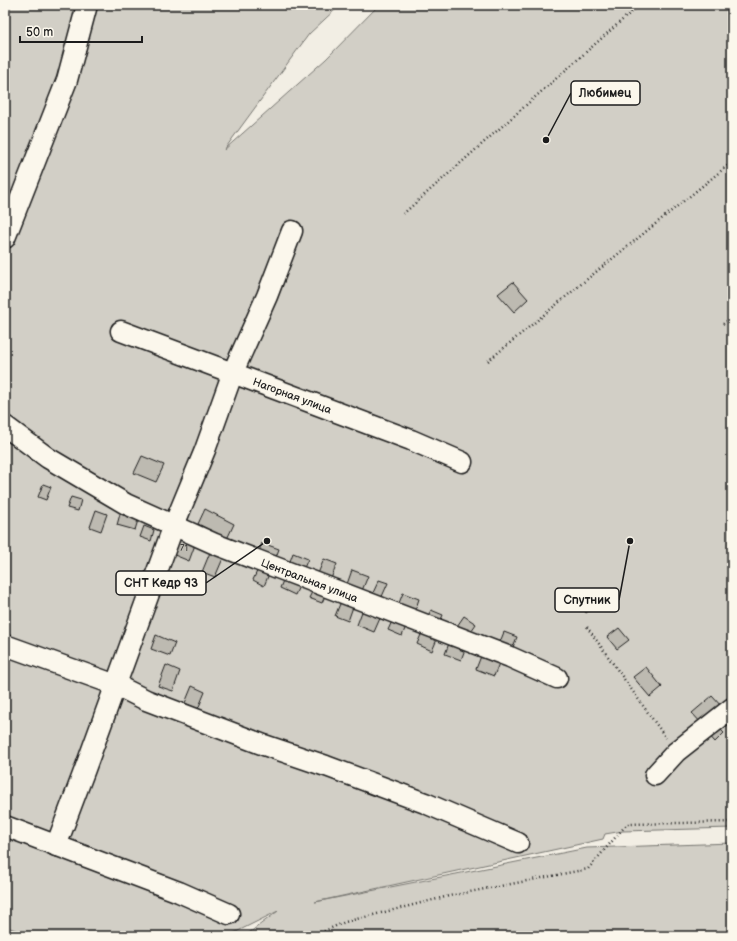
<svg xmlns="http://www.w3.org/2000/svg" width="737" height="941" viewBox="0 0 737 941" font-family="'Balsamiq Sans',sans-serif">
  <rect width="100%" height="100%" fill="#f2eee4"/>
  <filter id="ink" filterUnits="userSpaceOnUse"><feTurbulence type="fractalNoise" baseFrequency=".025" numOctaves="2"/><feDisplacementMap in="SourceGraphic" scale="8" xChannelSelector="R" yChannelSelector="G"/><feConvolveMatrix kernelMatrix="1 2 1 2 8 2 1 2 1" color-interpolation-filters="sRGB"/></filter>
  <g filter="url(#ink)">
    <!-- green -->
    <polygon fill="#d2cfc6" stroke="#777671" points="5,5 340,5 309,34 224,150 326,59 379,5 732,5 732,828 623,831 605,834 603,839 315,902 587,848 732,843 732,936 245,936 278,911 228,936 31,936 5,926"/>
    <!-- building -->
    <g fill="#bdbab1" stroke="#1c1c1c">
      <polygon points="513,282 528,299 514,312 498,294"/>
      <polygon points="142,456 164,465 156,482 134,473"/>
      <polygon points="43,484 51,487 46,500 38,497"/>
      <polygon points="71,497 81,500 78,511 67,508"/>
      <polygon points="205,509 234,524 227,539 198,524"/>
      <polygon points="96,510 107,514 101,531 90,527"/>
      <polygon points="120,514 138,520 135,530 117,525"/>
      <polygon points="144,526 154,530 151,541 140,537"/>
      <polygon points="179,536 196,542 189,561 172,554"/>
      <polygon points="262,543 279,549 275,560 258,554"/>
      <polygon points="211,550 224,556 215,577 202,572"/>
      <polygon points="293,553 308,559 303,570 289,564"/>
      <polygon points="324,559 337,564 330,581 317,576"/>
      <polygon points="258,569 269,574 264,586 253,580"/>
      <polygon points="352,570 368,576 361,593 346,587"/>
      <polygon points="284,578 300,584 295,595 280,588"/>
      <polygon points="379,580 388,583 380,601 371,597"/>
      <polygon points="314,588 326,593 322,603 309,598"/>
      <polygon points="588,591 598,604 586,613 576,600"/>
      <polygon points="403,593 419,599 414,614 397,608"/>
      <polygon points="342,599 354,604 348,621 335,616"/>
      <polygon points="363,609 381,616 374,632 357,625"/>
      <polygon points="431,610 443,615 439,624 427,618"/>
      <polygon points="464,616 476,624 467,637 455,629"/>
      <polygon points="393,619 407,624 402,636 388,630"/>
      <polygon points="619,628 629,640 617,649 607,637"/>
      <polygon points="423,630 438,637 432,651 417,644"/>
      <polygon points="504,632 517,637 511,652 498,647"/>
      <polygon points="156,635 175,643 170,656 151,649"/>
      <polygon points="451,638 467,644 461,660 445,654"/>
      <polygon points="483,651 501,658 494,676 476,669"/>
      <polygon points="166,665 180,671 173,691 158,686"/>
      <polygon points="646,667 662,687 650,697 633,677"/>
      <polygon points="192,686 205,692 198,709 185,703"/>
      <polygon points="712,696 722,707 702,724 692,713"/>
      <polygon points="717,726 724,733 715,742 708,734"/>
    </g>
    <g fill="none" stroke-linecap="round" stroke-linejoin="round">
      <defs>
        <g id="minor">
          <polyline points="5,238 67,80 87,5"/>
          <path id="s1" d="M121,331L411,440L462,462"/>
          <path id="s2" d="M5,426L48,458L126,504L215,544L510,657L557,678"/>
          <polyline points="5,645 116,685 146,700 264,745 326,766 425,803 518,843"/>
          <polyline points="655,775 676,752 732,708"/>
          <polyline points="5,826 179,892 229,914"/>
          <polyline points="56,846 85,769 174,525 205,450 233,372 267,296 292,231"/>
        </g>
      </defs>
      <!-- minor casing -->
      <use href="#minor" stroke="#1c1c1c" stroke-width="23"/>
      <!-- path -->
      <g stroke="#1c1c1c" stroke-width="2.5" stroke-dasharray="1 3" stroke-linecap="butt">
        <polyline points="403,214 637,7 637,5"/>
        <polyline points="723,324 732,317"/>
        <polyline points="488,361 591,276 732,162"/>
        <polyline points="587,627 666,738"/>
        <polyline points="313,936 345,922 449,896 588,869 627,824 732,822"/>
      </g>
      <!-- minor -->
      <use href="#minor" stroke="#fbf7ec" stroke-width="20"/>
    </g>
  </g>
  <g text-anchor="middle" dominant-baseline="central" stroke-width="3" stroke-linejoin="round" paint-order="stroke">
    <!-- number labels -->
    <g font-size="9" fill="#444441">
      <text x="184" y="548">71</text>
    </g>
    <!-- street labels -->
    <g font-size="11" fill="#1c1c1c" stroke="#fbf7ec">
      <text stroke="none"><textPath href="#s1" startOffset="183">Нагорная улица</textPath></text>
      <text stroke="none"><textPath href="#s2" startOffset="343">Центральная улица</textPath></text>
    </g>
  </g>
  <!-- callouts -->
  <path fill="none" stroke="#1c1c1c" stroke-width="1.5" d="M546 140L571 93M267 541L206 583M630 541L619 600"/>
  <g fill="#1c1c1c" stroke="#fbf7ec" stroke-width="1.5">
    <circle cx="546" cy="140" r="4"/>
    <circle cx="267" cy="541" r="4"/>
    <circle cx="630" cy="541" r="4"/>
  </g>
  <g fill="#fbf7ec" stroke="#1c1c1c" stroke-width="1.5">
    <rect x="571" y="81" width="69" height="24" rx="4"/>
    <rect x="116" y="571" width="90" height="24" rx="4"/>
    <rect x="555" y="588" width="64" height="24" rx="4"/>
  </g>
  <g font-size="12" text-anchor="middle" font-weight="bold" fill="#1c1c1c">
    <text x="605" y="97">Любимец</text>
    <text x="161" y="587">СНТ Кедр 93</text>
    <text x="587" y="604">Спутник</text>
  </g>
  <!-- margin -->
  <rect width="737" height="941" fill="none" stroke="#fbf7ec" stroke-width="20"/>
  <rect x="10" y="10" width="717" height="921" fill="none" stroke="#1c1c1c" stroke-width="1.5" filter="url(#ink)"/>
  <!-- scale -->
  <path d="M20 36v6h122v-6" fill="none" stroke="#1c1c1c" stroke-width="2"/>
  <text x="26" y="36" font-size="12" fill="#1c1c1c" stroke="#fbf7ec" stroke-width="3" paint-order="stroke">50 m</text>
</svg>
